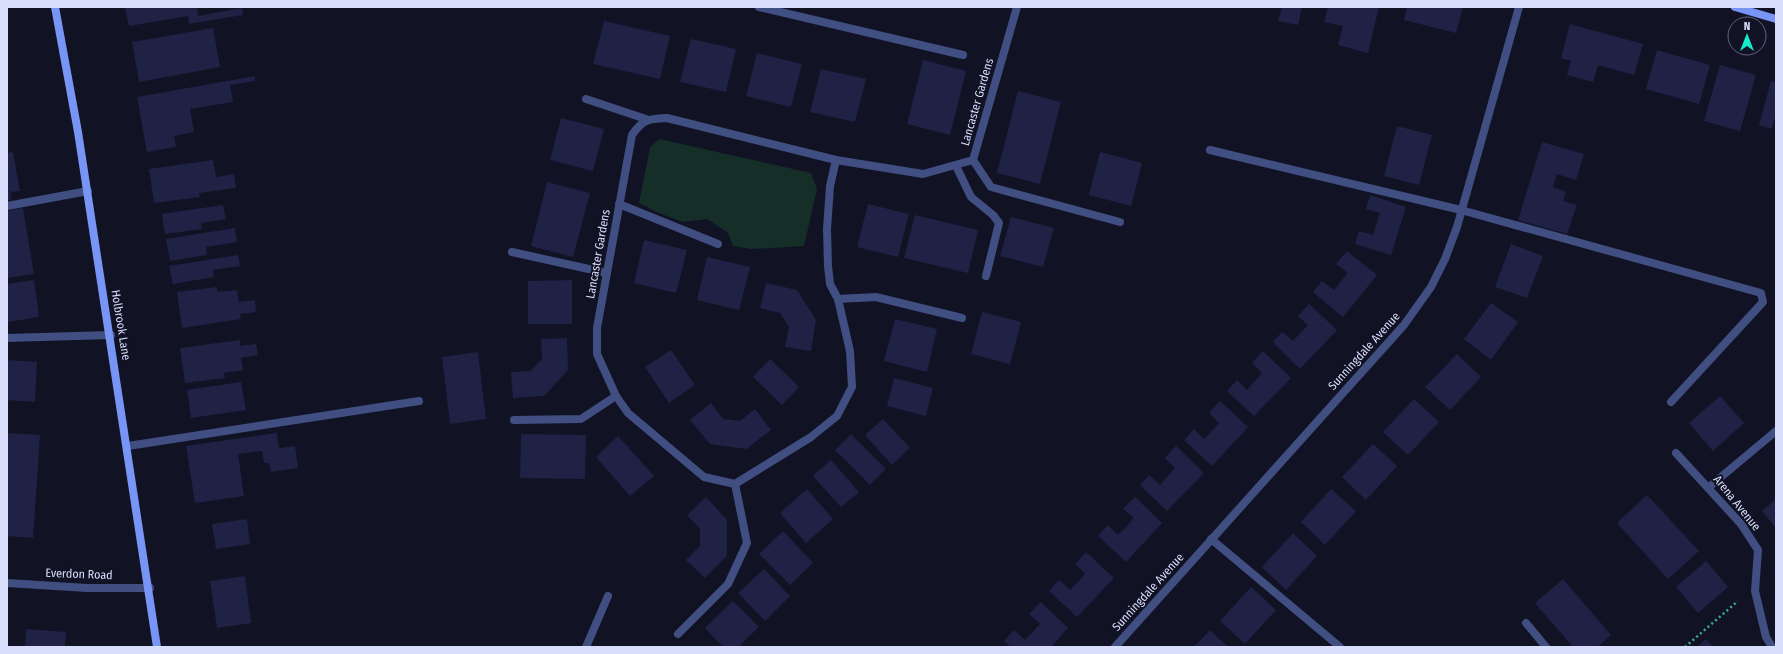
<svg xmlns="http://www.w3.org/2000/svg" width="1783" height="654" viewBox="0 0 1783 654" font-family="'Fira Sans Condensed',sans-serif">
  <rect width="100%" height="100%" fill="#111325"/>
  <!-- green -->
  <polygon fill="#152f28" points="659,139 811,173 817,189 804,246 751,249 733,246 728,233 707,219 683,222 659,213 639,203 650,147"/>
  <!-- building -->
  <g fill="#1f2145">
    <polygon points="125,7 197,7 198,16 242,8 243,15 189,24 188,16 129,26"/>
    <polygon points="1282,7 1302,7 1298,25 1278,21"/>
    <polygon points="1328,7 1379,7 1368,53 1338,45 1343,26 1324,22"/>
    <polygon points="1407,7 1463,7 1456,33 1404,20"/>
    <polygon points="604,21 670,36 660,79 593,64"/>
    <polygon points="1570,24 1643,44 1634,75 1598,65 1593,82 1567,75 1571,61 1561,58"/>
    <polygon points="213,28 220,67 139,82 132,42"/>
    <polygon points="691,39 736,49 726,92 680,82"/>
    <polygon points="1657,50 1710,65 1699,104 1646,89"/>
    <polygon points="757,53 802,64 791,107 746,96"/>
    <polygon points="923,60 966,71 950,135 907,124"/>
    <polygon points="1720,65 1756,75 1740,131 1704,121"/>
    <polygon points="821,69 866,79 855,122 810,112"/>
    <polygon points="255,76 255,81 230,85 233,102 190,109 194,132 174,136 176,147 147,152 137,97"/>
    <polygon points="1771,81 1776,82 1776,120 1774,119 1772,129 1759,125"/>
    <polygon points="1018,91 1061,102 1040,184 997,173"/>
    <polygon points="561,118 604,129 593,171 550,160"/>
    <polygon points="1397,126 1432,135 1419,185 1384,176"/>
    <polygon points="1542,142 1584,154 1576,180 1557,174 1553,187 1566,192 1563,201 1577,205 1567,234 1518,220"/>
    <polygon points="13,152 20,191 10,192 11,200 7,200 7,153"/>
    <polygon points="1100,152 1142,163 1131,206 1089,195"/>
    <polygon points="213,160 216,177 234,174 236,188 199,193 200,197 154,203 149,169"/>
    <polygon points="547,182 590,193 573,257 531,246"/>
    <polygon points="1370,195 1406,207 1391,255 1355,244 1359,231 1373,235 1380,213 1366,209"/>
    <polygon points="868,204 909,214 898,257 857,247"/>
    <polygon points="223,205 226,219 201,223 202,229 165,234 162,214"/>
    <polygon points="23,208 34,274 7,278 7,211"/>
    <polygon points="915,215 978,230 968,273 904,258"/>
    <polygon points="1011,217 1054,228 1043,267 1000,256"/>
    <polygon points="235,228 237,242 206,247 207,255 170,261 166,239"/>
    <polygon points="644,240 687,250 676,293 634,283"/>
    <polygon points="1511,244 1543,256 1527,298 1495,287"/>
    <polygon points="1347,251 1377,275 1343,317 1313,292 1322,281 1334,290 1348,273 1336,264"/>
    <polygon points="238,255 240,266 213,270 214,277 173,284 169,266"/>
    <polygon points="707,257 750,267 739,310 697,300"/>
    <polygon points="34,280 39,317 7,322 7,284"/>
    <polygon points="572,280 572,324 528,324 528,281"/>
    <polygon points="766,283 797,290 816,320 811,351 785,347 789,327 780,313 760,308"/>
    <polygon points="217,287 217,292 237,290 239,302 255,300 256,312 240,314 241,319 182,328 177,292"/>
    <polygon points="1491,303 1518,322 1491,360 1464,339"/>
    <polygon points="1309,304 1337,330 1300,369 1273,342 1282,332 1293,341 1308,325 1298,316"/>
    <polygon points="982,312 1021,322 1010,364 971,354"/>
    <polygon points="895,319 937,329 927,372 884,361"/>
    <polygon points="567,338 568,370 544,396 513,398 511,372 531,371 542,359 541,339"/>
    <polygon points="240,340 240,346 256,344 258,355 241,358 243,370 224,373 225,378 185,383 180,348"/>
    <polygon points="671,350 695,385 669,403 645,367"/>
    <polygon points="1263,351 1291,378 1254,416 1227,391 1237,380 1247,390 1262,373 1252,363"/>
    <polygon points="478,352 486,419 450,424 442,357"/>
    <polygon points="1457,354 1481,377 1450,410 1425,387"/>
    <polygon points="770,359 799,387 782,405 753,377"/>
    <polygon points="7,360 37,362 35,402 7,400"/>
    <polygon points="894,378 933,388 926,416 887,406"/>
    <polygon points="241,382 246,410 191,418 187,390"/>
    <polygon points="1720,396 1744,423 1713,451 1689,423"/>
    <polygon points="1414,399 1439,422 1408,455 1383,432"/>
    <polygon points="1220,401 1248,427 1212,466 1184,440 1194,429 1204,439 1213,430 1219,423 1209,413"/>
    <polygon points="711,403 723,419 740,421 755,409 771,430 746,449 710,444 690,420"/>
    <polygon points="883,419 910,448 892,465 865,435"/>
    <polygon points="7,433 40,435 33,538 7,536"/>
    <polygon points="277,433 279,448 295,446 298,468 271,472 269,463 264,463 262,451 238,454 244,496 195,503 186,446"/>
    <polygon points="521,434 586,435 585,479 520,478"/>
    <polygon points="851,434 886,469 870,485 835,450"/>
    <polygon points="618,436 654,476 630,496 596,457"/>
    <polygon points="1373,444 1397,466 1366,500 1342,477"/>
    <polygon points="1176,446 1204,473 1167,511 1140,485 1149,475 1160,485 1175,468 1165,458"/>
    <polygon points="831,460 859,492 841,507 813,476"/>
    <polygon points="807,489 833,519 806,543 780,513"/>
    <polygon points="1331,489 1356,511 1325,545 1301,522"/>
    <polygon points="1647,495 1699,551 1668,579 1617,523"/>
    <polygon points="706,497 727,520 727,556 705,578 686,560 700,546 700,529 687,515"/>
    <polygon points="1135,497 1162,523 1126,562 1098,536 1108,525 1118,535 1127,526 1134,518 1123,509"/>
    <polygon points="1776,499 1776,528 1762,511"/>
    <polygon points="247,519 250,544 216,549 212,524"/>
    <polygon points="783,531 813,563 790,585 759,554"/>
    <polygon points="1293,533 1317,556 1286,590 1262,567"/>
    <polygon points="1086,552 1114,578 1077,617 1049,591 1059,580 1070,590 1079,581 1085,573 1075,564"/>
    <polygon points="1706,561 1728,587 1698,613 1676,587"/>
    <polygon points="764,569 790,596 765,621 738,593"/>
    <polygon points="245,576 251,623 217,628 210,581"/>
    <polygon points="1563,579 1611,635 1597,647 1573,647 1535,603"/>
    <polygon points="1251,587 1276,610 1245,644 1220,621"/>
    <polygon points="733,601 759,627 738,647 723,647 705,628"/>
    <polygon points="1041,602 1068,628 1051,647 1011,647 1004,641 1014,630 1025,640 1040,624 1029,614"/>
    <polygon points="26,629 66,632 65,647 25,647"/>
    <polygon points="1210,630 1228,647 1194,647"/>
    <polygon points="1706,639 1713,647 1697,647"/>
  </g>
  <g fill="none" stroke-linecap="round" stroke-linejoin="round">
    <!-- path -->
    <polyline stroke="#3aaf8b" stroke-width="2.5" stroke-dasharray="2 3" stroke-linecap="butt" points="1685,647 1738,601"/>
    <!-- lane -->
    <g stroke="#404e81" stroke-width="8">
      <polyline points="759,7 963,55"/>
      <polyline points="1210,150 1461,210 1761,293 1763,302 1671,402"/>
      <polyline points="973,160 991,187 1120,222"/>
      <polyline points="956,166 971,197 993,215 999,223 986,276"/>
      <polyline points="619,204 718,244"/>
      <polyline points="7,206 88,191"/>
      <polyline points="512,252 607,273"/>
      <polyline points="7,338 111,335"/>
      <polyline points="128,446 419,401"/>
      <polyline points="1709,487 1776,431"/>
      <polyline points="1211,539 1340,647"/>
      <polyline points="1526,623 1546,647"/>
      <polyline points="586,647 608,596"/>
    </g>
    <!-- street -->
    <g stroke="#404e81" stroke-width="8">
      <polyline points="586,99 646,119"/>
      <path d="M836,160L830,186L827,229L828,266L830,284L838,299L850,351L852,387L837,416L811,437L735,484L704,477L628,413L616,396L597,354V328L632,135C643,119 648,119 667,118L836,160L923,174L973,160L1017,7"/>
      <polyline points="838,299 876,297 962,318"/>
      <polyline points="514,420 581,419 616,396"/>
      <polyline points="1676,453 1741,524 1758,550 1755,591 1766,637 1772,647"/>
      <polyline points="7,583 87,588 150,588"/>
      <polyline points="678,634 728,584 747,543 735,484"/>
      <polyline points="1115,647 1404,325 1431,287 1445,259 1457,227 1519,7"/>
    </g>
    <!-- secondary -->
    <g stroke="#7894f4" stroke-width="8">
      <polyline points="55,7 78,132 157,647"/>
      <polyline points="1735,7 1776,19"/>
    </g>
  </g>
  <g text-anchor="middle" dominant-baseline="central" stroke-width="4" stroke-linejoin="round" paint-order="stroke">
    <!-- street labels -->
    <g font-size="12" fill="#d9defc" stroke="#111325">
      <text transform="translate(977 102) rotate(-74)">Lancaster Gardens</text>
      <text transform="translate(598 254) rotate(-80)">Lancaster Gardens</text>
      <text transform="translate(121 325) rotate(81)">Holbrook Lane</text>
      <text transform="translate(1364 351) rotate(-48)">Sunningdale Avenue</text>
      <text transform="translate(1737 503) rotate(51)">Arena Avenue</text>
      <text transform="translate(79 574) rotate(2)">Everdon Road</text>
      <text transform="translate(1148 592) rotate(-48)">Sunningdale Avenue</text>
    </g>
  </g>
  <!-- border -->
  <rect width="1783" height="654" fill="none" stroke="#d9defc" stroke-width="16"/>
  <!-- north arrow -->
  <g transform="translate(1747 36)"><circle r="19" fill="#111325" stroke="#61647b"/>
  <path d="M0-3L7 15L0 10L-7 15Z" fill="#15eccc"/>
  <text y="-6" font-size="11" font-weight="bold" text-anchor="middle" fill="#d9defc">N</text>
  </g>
</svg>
